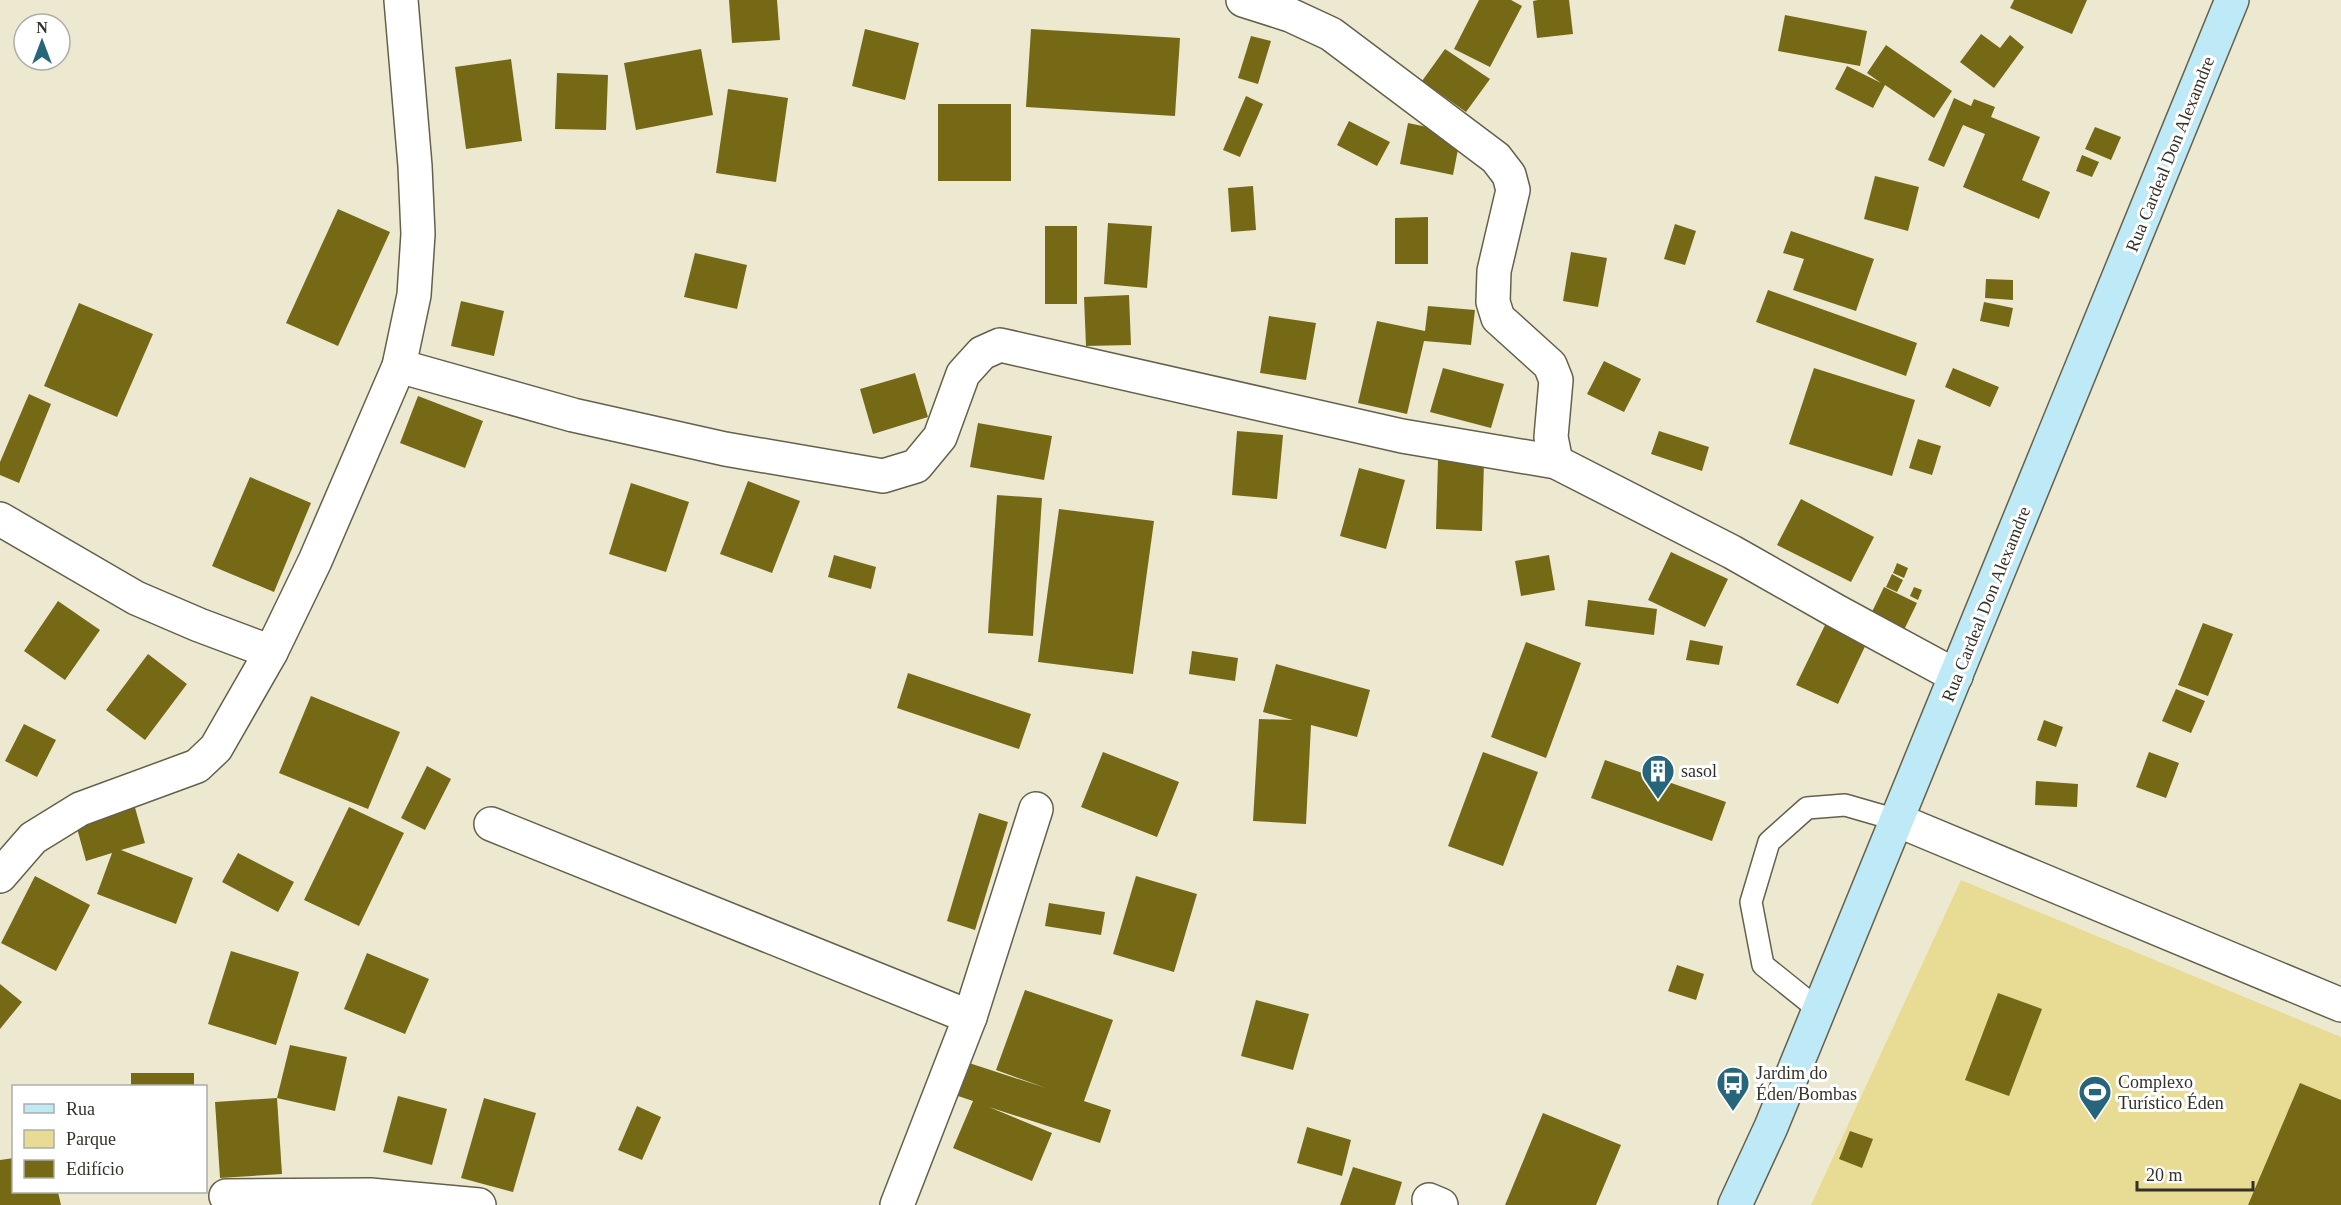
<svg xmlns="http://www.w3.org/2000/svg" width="2341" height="1205" viewBox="0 0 2341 1205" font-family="Georgia,serif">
  <rect width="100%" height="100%" fill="#ede9d1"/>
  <!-- green -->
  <polygon fill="#e8db93" points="1961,880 2341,1037 2341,1205 1811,1205"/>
  <!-- building -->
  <g fill="#766916">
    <polygon points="729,0 777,0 780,40 732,43"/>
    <polygon points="1479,0 1511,0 1522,6 1490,67 1454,49"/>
    <polygon points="1538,0 1569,0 1573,34 1537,38 1533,1"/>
    <polygon points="2014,0 2087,0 2072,34 2010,8"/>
    <polygon points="1785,15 1867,31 1860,66 1778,51"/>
    <polygon points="865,29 919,43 905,100 852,86"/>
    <polygon points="1031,29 1180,38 1175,116 1026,107"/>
    <polygon points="1981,34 2000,48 2010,35 2024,47 1994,88 1960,62"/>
    <polygon points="1251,36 1271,41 1258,84 1238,78"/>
    <polygon points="1886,45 1952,91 1934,118 1885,85 1873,108 1835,89 1847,66 1881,83 1867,73"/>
    <polygon points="701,49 713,115 636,130 624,63"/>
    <polygon points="1445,49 1490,79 1466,112 1422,81"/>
    <polygon points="511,59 522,141 466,149 455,67"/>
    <polygon points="557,73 608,75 606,130 555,129"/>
    <polygon points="728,89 788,98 776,182 716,173"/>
    <polygon points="1246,96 1263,104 1240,157 1223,150"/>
    <polygon points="1954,98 1971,106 1974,99 1995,107 1991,117 2040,137 2022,180 2050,192 2039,219 1963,187 1985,134 1963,125 1944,167 1928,160"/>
    <rect x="938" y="104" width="73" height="77"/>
    <polygon points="1349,121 1390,142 1377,166 1337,145"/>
    <polygon points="1408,123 1461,134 1453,175 1400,164"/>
    <polygon points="2095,127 2121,137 2111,160 2085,149"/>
    <polygon points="2082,155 2099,162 2092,177 2076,171"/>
    <polygon points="1875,176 1919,187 1908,231 1864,219"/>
    <polygon points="1253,186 1256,230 1231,232 1228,188"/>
    <polygon points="338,209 390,232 338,346 286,323"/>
    <polygon points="1428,217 1428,264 1395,264 1395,218"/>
    <polygon points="1108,223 1152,226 1147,288 1104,284"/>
    <polygon points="1675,224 1696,231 1685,265 1664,259"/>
    <rect x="1045" y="226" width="32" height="78"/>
    <polygon points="1791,231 1874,259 1856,311 1793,290 1804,259 1783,253"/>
    <polygon points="1571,252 1607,258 1598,307 1563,301"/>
    <polygon points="695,253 747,265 737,309 684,297"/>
    <polygon points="1986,279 2013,280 2013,300 1985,298"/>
    <polygon points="1768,290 1917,343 1906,376 1756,322"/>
    <polygon points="1129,295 1131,345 1086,346 1084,297"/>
    <polygon points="461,301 504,311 494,356 451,346"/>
    <polygon points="1984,302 2013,308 2009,327 1980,321"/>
    <polygon points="79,303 153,334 117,417 44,386"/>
    <polygon points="1428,306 1475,310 1471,345 1424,341 1407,414 1358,403 1377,321 1425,331"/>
    <polygon points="1269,316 1316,323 1306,380 1260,373"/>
    <polygon points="1604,361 1641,379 1624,412 1587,394"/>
    <polygon points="1443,368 1504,384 1491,428 1430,412"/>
    <polygon points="1814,368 1915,400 1892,476 1789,444"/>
    <polygon points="1953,368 1999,387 1990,407 1945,387"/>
    <polygon points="915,373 928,417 873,434 860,389"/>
    <polygon points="29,394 51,404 19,483 0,475 0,462"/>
    <polygon points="418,396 483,421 465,468 400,443"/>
    <polygon points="978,423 1052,436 1044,480 970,467"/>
    <polygon points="1237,431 1283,435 1277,499 1232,495"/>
    <polygon points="1659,431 1709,447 1702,471 1651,454"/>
    <polygon points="1918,439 1941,446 1932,475 1909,468"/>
    <polygon points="1438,460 1484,462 1482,531 1436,529"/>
    <polygon points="1359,468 1405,480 1386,549 1340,536"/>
    <polygon points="250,477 311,503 274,592 212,566"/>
    <polygon points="748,481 800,501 772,573 720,554"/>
    <polygon points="631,483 689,502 666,572 609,554"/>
    <polygon points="997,495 1042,498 1033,636 988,633"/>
    <polygon points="1801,499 1874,537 1851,582 1777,545"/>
    <polygon points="1059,509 1154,521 1133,674 1038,662"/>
    <polygon points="1671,552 1728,579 1705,627 1648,600"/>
    <polygon points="834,555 876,567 871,589 828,577"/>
    <polygon points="1549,555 1555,590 1521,596 1515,561"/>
    <polygon points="1897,563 1908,568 1904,578 1893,573"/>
    <polygon points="1892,574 1903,580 1897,592 1886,587"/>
    <polygon points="1884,587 1917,603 1903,632 1870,616"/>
    <polygon points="1914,587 1922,590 1918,600 1910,596"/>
    <polygon points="1588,600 1657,609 1654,635 1585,626"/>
    <polygon points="58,601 100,630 65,680 24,651"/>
    <polygon points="1826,623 1867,642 1838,704 1796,685"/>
    <polygon points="2203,623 2233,634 2208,696 2178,685"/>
    <polygon points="1690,640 1723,646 1719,665 1686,660"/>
    <polygon points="1526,642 1581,663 1546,758 1491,737"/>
    <polygon points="1192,651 1238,658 1235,681 1189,674"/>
    <polygon points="148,654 187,684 145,740 106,710"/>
    <polygon points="1276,664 1370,690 1357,737 1311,725 1306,824 1253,821 1259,719 1293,720 1263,712"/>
    <polygon points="908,673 1031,714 1019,749 897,708"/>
    <polygon points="2176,689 2205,701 2191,733 2162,721"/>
    <polygon points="311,696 400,732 368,809 279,773"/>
    <polygon points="2044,720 2063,727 2056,747 2037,740"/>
    <polygon points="24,724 56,740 37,777 5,761"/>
    <polygon points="1103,752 1179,782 1157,837 1081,807"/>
    <polygon points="1483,752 1538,772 1503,866 1448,846"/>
    <polygon points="2149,752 2179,763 2166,798 2136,787"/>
    <polygon points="1605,760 1726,802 1712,841 1591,798"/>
    <polygon points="427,766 451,779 425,830 401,818"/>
    <polygon points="2036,781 2078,784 2077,807 2035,805"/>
    <polygon points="134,804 145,843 121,850 193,878 176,924 97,894 112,853 86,861 75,821"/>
    <polygon points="349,807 404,833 359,926 304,900"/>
    <polygon points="979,813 1008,822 975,930 947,921"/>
    <polygon points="238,853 294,882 278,912 222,882"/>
    <polygon points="35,876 90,905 56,971 1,943"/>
    <polygon points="1136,876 1197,894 1174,972 1113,954"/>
    <polygon points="1049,903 1105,912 1101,935 1045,926"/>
    <polygon points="231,951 299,972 276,1045 208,1024"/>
    <polygon points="367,953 429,979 405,1034 344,1009"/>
    <polygon points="1677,965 1704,974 1696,1000 1668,991"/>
    <polygon points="0,984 22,1002 0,1029"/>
    <polygon points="1025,990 1113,1020 1084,1101 1111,1110 1100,1143 989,1107 1052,1133 1032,1181 953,1148 973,1101 952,1094 963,1061 1046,1088 996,1070"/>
    <polygon points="1998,993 2042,1009 2009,1096 1965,1080"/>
    <polygon points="1256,1000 1309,1014 1293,1070 1241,1056"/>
    <polygon points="290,1045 347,1057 335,1111 277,1098"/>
    <rect x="131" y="1073" width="63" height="13"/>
    <polygon points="2300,1083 2341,1100 2341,1205 2248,1205"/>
    <polygon points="398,1096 447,1109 432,1165 383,1152"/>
    <polygon points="277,1098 282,1174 220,1178 215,1102"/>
    <polygon points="484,1098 536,1113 513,1192 461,1178"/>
    <polygon points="637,1106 661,1117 642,1160 618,1150"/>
    <polygon points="1543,1113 1621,1145 1596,1205 1505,1205"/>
    <polygon points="1307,1127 1351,1140 1342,1176 1297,1163"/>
    <polygon points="1850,1131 1873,1139 1862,1168 1839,1159"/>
    <polygon points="14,1158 14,1192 58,1192 61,1205 0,1205 0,1160"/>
    <polygon points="1353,1167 1402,1182 1395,1205 1340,1205"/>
  </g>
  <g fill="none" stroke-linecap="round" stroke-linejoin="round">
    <defs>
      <polyline id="lane" points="1819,1010 1763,965 1751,902 1769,842 1807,808 1845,805 1897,820"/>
      <g id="street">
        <polyline points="1243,0 1290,15 1331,34 1496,158 1509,175 1513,190 1494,271 1493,302 1498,318 1550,365 1556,380 1551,437 1556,462"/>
        <polyline points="399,366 573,415 725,449 883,476 916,466 940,437 963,374 982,353 1000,345 1402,436 1556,462 1732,552 1836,611 1956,676"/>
        <polyline points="0,519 136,598 199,625 271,652"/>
        <polyline points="1897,820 2341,1005"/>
        <polyline points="491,824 970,1017"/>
        <polyline points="0,876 33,838 80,809 197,766 216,748 271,652 315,561 399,366 414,295 418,234 415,166 401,0"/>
        <polyline points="226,1196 370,1195 479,1205"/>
        <polyline points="1429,1200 1441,1205"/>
        <polyline points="897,1205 970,1017 1036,809"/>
      </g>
      <polyline id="secondary" points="1735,1205 1771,1127 2232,0"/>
    </defs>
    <!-- lane casing -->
    <use href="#lane" stroke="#64604b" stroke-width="24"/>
    <!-- street casing -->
    <use href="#street" stroke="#64604b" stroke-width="36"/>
    <!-- secondary casing -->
    <use href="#secondary" stroke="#64604b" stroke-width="36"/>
    <!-- lane -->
    <use href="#lane" stroke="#fff" stroke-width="21"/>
    <!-- street -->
    <use href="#street" stroke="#fff" stroke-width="33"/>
    <!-- secondary -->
    <use href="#secondary" stroke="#beeaf7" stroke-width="33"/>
  </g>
  <!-- icons -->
  <defs>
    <symbol id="building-pin" viewBox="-11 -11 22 30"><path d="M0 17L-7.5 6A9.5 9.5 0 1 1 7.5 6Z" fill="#27657b" stroke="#fff"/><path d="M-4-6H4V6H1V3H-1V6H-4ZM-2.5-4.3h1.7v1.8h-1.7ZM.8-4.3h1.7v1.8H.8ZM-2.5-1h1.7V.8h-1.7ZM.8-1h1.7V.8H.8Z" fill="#fff"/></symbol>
    <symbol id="bus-pin" viewBox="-11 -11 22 30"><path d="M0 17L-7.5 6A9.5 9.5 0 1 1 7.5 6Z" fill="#27657b" stroke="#fff"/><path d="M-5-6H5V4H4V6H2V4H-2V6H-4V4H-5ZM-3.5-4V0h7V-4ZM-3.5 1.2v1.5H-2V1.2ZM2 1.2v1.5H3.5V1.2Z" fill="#fff"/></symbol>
    <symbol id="stadium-pin" viewBox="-11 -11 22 30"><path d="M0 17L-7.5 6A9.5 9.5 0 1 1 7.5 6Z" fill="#27657b" stroke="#fff"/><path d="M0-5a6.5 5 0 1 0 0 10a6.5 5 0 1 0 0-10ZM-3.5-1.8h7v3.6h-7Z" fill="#fff"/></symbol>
  </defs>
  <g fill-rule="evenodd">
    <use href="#building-pin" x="1639" y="752" width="38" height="52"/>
    <use href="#bus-pin" x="1714" y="1064" width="38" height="52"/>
    <use href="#stadium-pin" x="2076" y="1073" width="38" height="52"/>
  </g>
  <g text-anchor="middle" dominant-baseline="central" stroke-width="6" stroke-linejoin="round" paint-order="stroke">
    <!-- street labels -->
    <g font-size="18" fill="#333128" stroke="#fff">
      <text transform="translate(2170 154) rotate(-68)">Rua Cardeal Don Alexamdre</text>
      <text transform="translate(1986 604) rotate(-68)">Rua Cardeal Don Alexamdre</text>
    </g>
    <!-- poi labels -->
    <g font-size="18" fill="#333128" stroke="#fff" text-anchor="start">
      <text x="1681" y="771">sasol</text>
      <text x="1756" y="1073">Jardim do<tspan x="1756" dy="21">Éden/Bombas</tspan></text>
      <text x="2118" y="1082">Complexo<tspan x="2118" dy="21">Turístico Éden</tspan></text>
    </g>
  </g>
  <!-- legend -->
  <rect x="12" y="1085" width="195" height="108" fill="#ffffff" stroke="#adada9" stroke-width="1.5"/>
  <rect x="24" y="1104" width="30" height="9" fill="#beeaf7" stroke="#adada9" stroke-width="1.5"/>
  <text x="66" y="1115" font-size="18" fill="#333128">Rua</text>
  <rect x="24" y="1130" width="30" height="18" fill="#e8db93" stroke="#adada9" stroke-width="1.5"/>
  <text x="66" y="1145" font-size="18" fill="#333128">Parque</text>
  <rect x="24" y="1160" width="30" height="18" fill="#766916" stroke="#adada9" stroke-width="1.5"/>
  <text x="66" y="1175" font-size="18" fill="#333128">Edifício</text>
  <!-- north arrow -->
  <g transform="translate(42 42)"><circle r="28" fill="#ffffff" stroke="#adada9" stroke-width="1.5"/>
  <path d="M0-4.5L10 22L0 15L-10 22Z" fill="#27657b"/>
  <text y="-9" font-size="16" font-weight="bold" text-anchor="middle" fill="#333128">N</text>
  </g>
  <!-- scale -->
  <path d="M2137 1181v9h116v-9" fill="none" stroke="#333128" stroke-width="3"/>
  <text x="2146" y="1181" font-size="18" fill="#333128" stroke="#ffffff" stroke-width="4.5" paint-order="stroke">20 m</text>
</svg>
